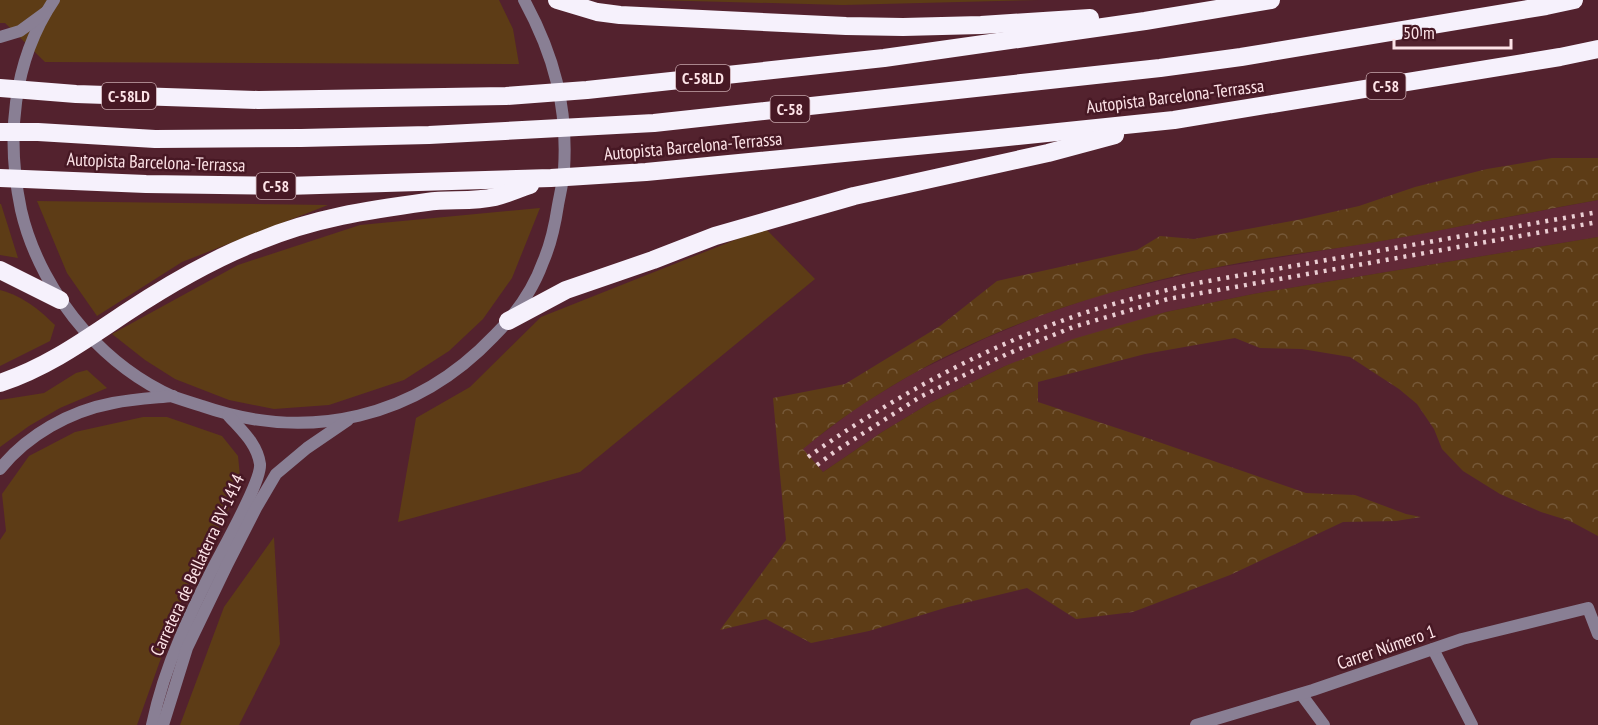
<svg xmlns="http://www.w3.org/2000/svg" width="1598" height="725" viewBox="0 0 1598 725" font-family="'PT Sans Narrow',sans-serif">
  <defs>
    <pattern id="forest-crowns" width="20" height="18" patternUnits="userSpaceOnUse" patternTransform="scale(1.5)"><rect width="20" height="18" fill="#5d3c16"/><path d="M2 6a3 3 0 1 1 6 0M12 15a3 3 0 1 1 6 0" fill="none" stroke="#755838"/></pattern>
  </defs>
  <rect width="100%" height="100%" fill="#53222e"/>
  <!-- built -->
  <polygon fill="#622937" points="1598,200 1598,237 1253,294 1166,312 1005,366 930,403 882,432 823,472 802,449 859,406 912,374 986,338 1039,316 1100,295 1209,269 1393,239"/>
  <!-- grass -->
  <g fill="#5d3c16">
    <polygon points="0,0 499,0 513,29 519,64 45,62 5,23 0,23"/>
    <polygon points="653,0 1039,0 843,5"/>
    <polygon points="37,201 328,205 182,262 97,316 67,273"/>
    <polygon points="0,204 1,204 18,258 0,255"/>
    <polygon points="540,208 512,278 483,319 449,351 404,380 329,405 274,409 229,400 175,379 145,360 112,334 238,265 360,225"/>
    <polygon points="765,228 815,279 580,472 398,522 416,418 470,387 541,317"/>
    <path d="M0,290C24,297 37,308 55,325L50,341L0,366Z"/>
    <polygon points="87,370 107,388 60,408 29,426 0,447 0,400 44,393 76,373"/>
    <polygon points="143,417 167,417 222,436 238,456 241,486 184,594 137,725 0,725 0,540 6,531 2,494 29,456 75,432"/>
    <polygon points="274,537 280,644 239,725 180,725 224,607"/>
  </g>
  <!-- forest -->
  <path fill="url(#forest-crowns)" d="M1552,158H1598V200C1530,212 1461,227 1393,239C1332,250 1270,256 1209,269C1063,298 918,353 803,449L823,472L882,432L930,403L1005,366L1073,339L1166,312L1253,294L1598,237V536L1570,521L1541,512L1500,494L1463,471L1442,449L1434,429L1417,404L1399,389L1350,357L1302,349L1260,348L1235,338L1145,354L1038,382V402L1150,439L1306,493L1355,495L1406,514L1421,517L1396,521L1343,522L1230,575L1133,612L1076,619L1027,588L948,607L869,631L811,643L766,619L720,630L786,540L773,398L845,384L940,326L997,281L1137,250L1160,236L1194,239L1297,220L1359,206L1415,187L1487,169Z"/>
  <g fill="none" stroke-linecap="round" stroke-linejoin="round">
    <!-- minor -->
    <g stroke="#897f94" stroke-width="12">
      <polyline points="1433,649 1472,725"/>
      <polyline points="1301,694 1324,725"/>
      <polyline points="1196,725 1313,690 1462,639 1588,608 1598,634"/>
    </g>
    <!-- tertiary -->
    <g stroke="#897f94" stroke-width="12">
      <path d="M54,0C12,62 6,139 21,210C31,254 55,297 84,330C108,357 140,382 174,397C183,400 192,403 202,406C309,443 416,418 494,336C515,315 533,290 543,262C551,244 555,225 558,205C560,194 563,182 564,170C568,107 554,55 524,0"/>
      <polyline points="0,37 20,31 46,12"/>
      <path d="M0,469C27,435 70,411 113,403C133,399 153,398 173,396"/>
      <path d="M152,725C158,696 168,666 180,638C189,617 199,596 209,576C219,555 262,482 260,464C257,443 241,430 228,415"/>
      <polyline points="163,725 187,648 227,565 256,508 276,474 307,448 348,420"/>
    </g>
    <!-- motorway -->
    <g stroke="#f6f1fc" stroke-width="18">
      <polyline points="557,0 597,12 620,15 846,26 903,27 981,25 1090,18"/>
      <polyline points="0,88 76,94 258,100 506,96 587,90 884,58 1145,21 1271,0"/>
      <polyline points="0,132 38,132 155,139 301,138 429,135 654,123 1160,68 1241,57 1546,6 1574,0"/>
      <polyline points="0,178 146,184 286,186 551,178 646,172 979,140 1174,120 1560,57 1598,49"/>
      <polyline points="0,270 60,300"/>
      <polyline points="508,321 566,290 653,260 715,236 854,196 1048,153 1115,135"/>
      <path d="M0,383C48,367 85,340 127,312C168,285 212,259 259,241C314,218 368,210 427,202C449,199 473,202 495,197C507,194 518,189 530,185"/>
    </g>
    <!-- rail -->
    <g stroke="#e9cdd2" stroke-width="4.5" stroke-dasharray="3 6" stroke-linecap="butt">
      <path d="M808,457C829,442 851,427 873,414C937,374 1006,340 1078,315C1117,302 1157,292 1197,283L1598,212"/>
      <polyline points="817,465 837,450 920,397 1007,354 1073,327 1168,299 1598,222"/>
    </g>
  </g>
  <g text-anchor="middle" dominant-baseline="central" stroke-width="5" stroke-linejoin="round" paint-order="stroke">
    <!-- shield labels -->
    <g fill="#471824" stroke="#c6a6ac" stroke-width="1.5">
      <rect x="676" y="65" width="54" height="26" rx="4.5"/>
      <rect x="1366.5" y="73" width="39" height="26" rx="4.5"/>
      <rect x="102" y="83" width="54" height="26" rx="4.5"/>
      <rect x="770.5" y="96" width="39" height="26" rx="4.5"/>
      <rect x="256.5" y="173" width="39" height="26" rx="4.5"/>
    </g>
    <g font-size="16" font-weight="bold" fill="#fde3e7">
      <text x="703" y="78">C-58LD</text>
      <text x="1386" y="86">C-58</text>
      <text x="129" y="96">C-58LD</text>
      <text x="790" y="109">C-58</text>
      <text x="276" y="186">C-58</text>
    </g>
    <!-- street labels -->
    <g font-size="18" fill="#fde3e7" stroke="#471824">
      <text transform="translate(1175 96) rotate(-7)">Autopista Barcelona-Terrassa</text>
      <text transform="translate(693 146) rotate(-5)">Autopista Barcelona-Terrassa</text>
      <text transform="translate(156 162) rotate(2)">Autopista Barcelona-Terrassa</text>
      <text transform="translate(197 565) rotate(-65)">Carretera de Bellaterra BV-1414</text>
      <text transform="translate(1386 647) rotate(-19)">Carrer Número 1</text>
    </g>
  </g>
  <!-- scale -->
  <path d="M1394 39v9h117v-9" fill="none" stroke="#fde3e7" stroke-width="3"/>
  <text x="1403" y="39" font-size="18" fill="#fde3e7" stroke="#471824" stroke-width="4.5" paint-order="stroke">50 m</text>
</svg>
